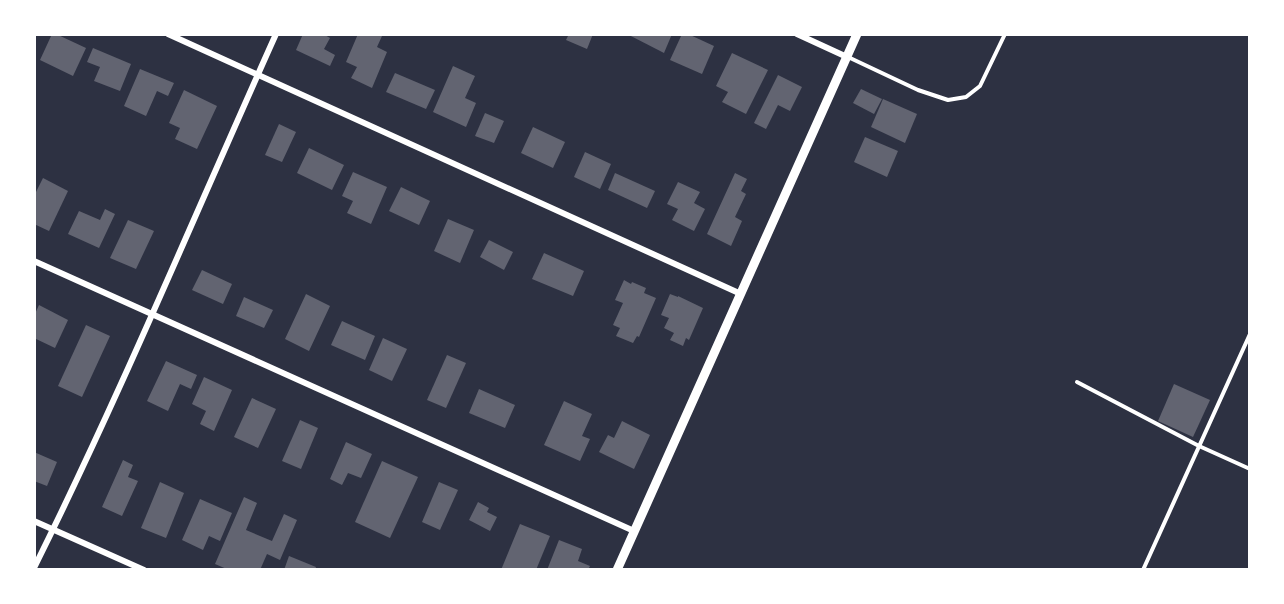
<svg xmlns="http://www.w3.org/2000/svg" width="1284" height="604" viewBox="0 0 1284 604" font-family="'IBM Plex Serif',serif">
  <rect width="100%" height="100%" fill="#2d3142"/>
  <!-- building -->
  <g fill="#626471">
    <polygon points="52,34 56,34 86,48 73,76 40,60"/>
    <polygon points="303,34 323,34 330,38 324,49 335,55 330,66 296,50"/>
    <polygon points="358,34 379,34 382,36 377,47 387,52 372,88 351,78 357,67 346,62"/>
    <polygon points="569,34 593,34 587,49 566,40"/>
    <polygon points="627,34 672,34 664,53"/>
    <polygon points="682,34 688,34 714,46 702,74 670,60"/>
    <polygon points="93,48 131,64 120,91 94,81 100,67 87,62"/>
    <polygon points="732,53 768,70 746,114 722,102 728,92 716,86"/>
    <polygon points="453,66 475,76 465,98 476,103 466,127 433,112"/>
    <polygon points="140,69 174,83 168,96 157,91 146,116 124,106"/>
    <polygon points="395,73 435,90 426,109 386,92"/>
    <polygon points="778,75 802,87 790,111 778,105 766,129 754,123"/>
    <polygon points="861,89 882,99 874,114 853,103"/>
    <polygon points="184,90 217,106 197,149 175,139 180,128 169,123"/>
    <polygon points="883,99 917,114 905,143 871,127"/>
    <polygon points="485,113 504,121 494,143 475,136"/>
    <polygon points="279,124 296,132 282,162 265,155"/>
    <polygon points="533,127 565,142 553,168 521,153"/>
    <polygon points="865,137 898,151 887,177 854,162"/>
    <polygon points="309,148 344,165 332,190 297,173"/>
    <polygon points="585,152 611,164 600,189 574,177"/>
    <polygon points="353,172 387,187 371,224 347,213 353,201 342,196"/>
    <polygon points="615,173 655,191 647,208 608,190"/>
    <polygon points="735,173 747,179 741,191 746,194 735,217 742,221 731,246 707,234"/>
    <polygon points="43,178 68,191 49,231 34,224 34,196"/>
    <polygon points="678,182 700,192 694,203 705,209 694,231 672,220 678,209 667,204"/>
    <polygon points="401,187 430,201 419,225 389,211"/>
    <polygon points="105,209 115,214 99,248 68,234 79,211 100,220"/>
    <polygon points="448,219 474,230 460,263 434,251"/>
    <polygon points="128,220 154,231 136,269 110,258"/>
    <polygon points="489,240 513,252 504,270 480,257"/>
    <polygon points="544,253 584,271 573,296 532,279"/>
    <polygon points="202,270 232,284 223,304 192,290"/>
    <polygon points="624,280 631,284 632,282 646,288 644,293 656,298 639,337 637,336 633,343 616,336 620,328 613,325 623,303 615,300"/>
    <polygon points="306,294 330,306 309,351 285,339"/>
    <polygon points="670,294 678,297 678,296 703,308 689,340 686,338 683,346 670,340 674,333 664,328 669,318 661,315"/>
    <polygon points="244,297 273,310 264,328 236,316"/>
    <polygon points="39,305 68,320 55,348 34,338 34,316"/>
    <polygon points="342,321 375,336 365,360 331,345"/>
    <polygon points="86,325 110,336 82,397 58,386"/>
    <polygon points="383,338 407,349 392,381 369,370"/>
    <polygon points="447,355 466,363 446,408 427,400"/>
    <polygon points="166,361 197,375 191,389 180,384 168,411 147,401"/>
    <polygon points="204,377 232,390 214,431 200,424 206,411 192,404"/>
    <polygon points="1174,384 1210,400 1193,437 1158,421"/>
    <polygon points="479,389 515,405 505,428 469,413"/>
    <polygon points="252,398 276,409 258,448 234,437"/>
    <polygon points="564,401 592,414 582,436 590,439 580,461 544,445"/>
    <polygon points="300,420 318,428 301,469 282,461"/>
    <polygon points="622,421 650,435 634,469 599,452 608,435 614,438"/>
    <polygon points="346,442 372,454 361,478 348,473 342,485 330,479"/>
    <polygon points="34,452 57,462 47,486 34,481"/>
    <polygon points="123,460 133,465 128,477 138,481 122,516 102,507"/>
    <polygon points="382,461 418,477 390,538 355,522"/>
    <polygon points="160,482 184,493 166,538 141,528"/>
    <polygon points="439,482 458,490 440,530 422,522"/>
    <polygon points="244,497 257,503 246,530 272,541 284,514 297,520 280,560 267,554 260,570 229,570 215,564"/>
    <polygon points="200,499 232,513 220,541 209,536 203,550 182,540"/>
    <polygon points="478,502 489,508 487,512 497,517 490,531 469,520"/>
    <polygon points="520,524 550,536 536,570 501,570"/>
    <polygon points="559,540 582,549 578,561 590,566 588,570 547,570"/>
    <polygon points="289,556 316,567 315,570 284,570"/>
  </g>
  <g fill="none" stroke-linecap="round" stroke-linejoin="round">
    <!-- service -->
    <g stroke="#fff" stroke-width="4">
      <polyline points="848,57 918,90 948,100 966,97 980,86 1005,34"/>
      <polyline points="1077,382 1199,446 1250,469"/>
      <polyline points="1143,570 1250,334"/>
    </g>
    <!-- minor -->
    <g stroke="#fff" stroke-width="6">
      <polyline points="168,34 741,294"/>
      <polyline points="797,34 847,57"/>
      <polyline points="34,261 634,531"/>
      <polyline points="34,521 144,570"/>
      <path d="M34,568C121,393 196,212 276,34"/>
    </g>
    <!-- tertiary -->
    <polyline stroke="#fff" stroke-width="9" points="617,570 857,34"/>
  </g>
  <!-- border -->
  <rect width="1284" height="604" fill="none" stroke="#ffffff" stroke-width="72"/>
</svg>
